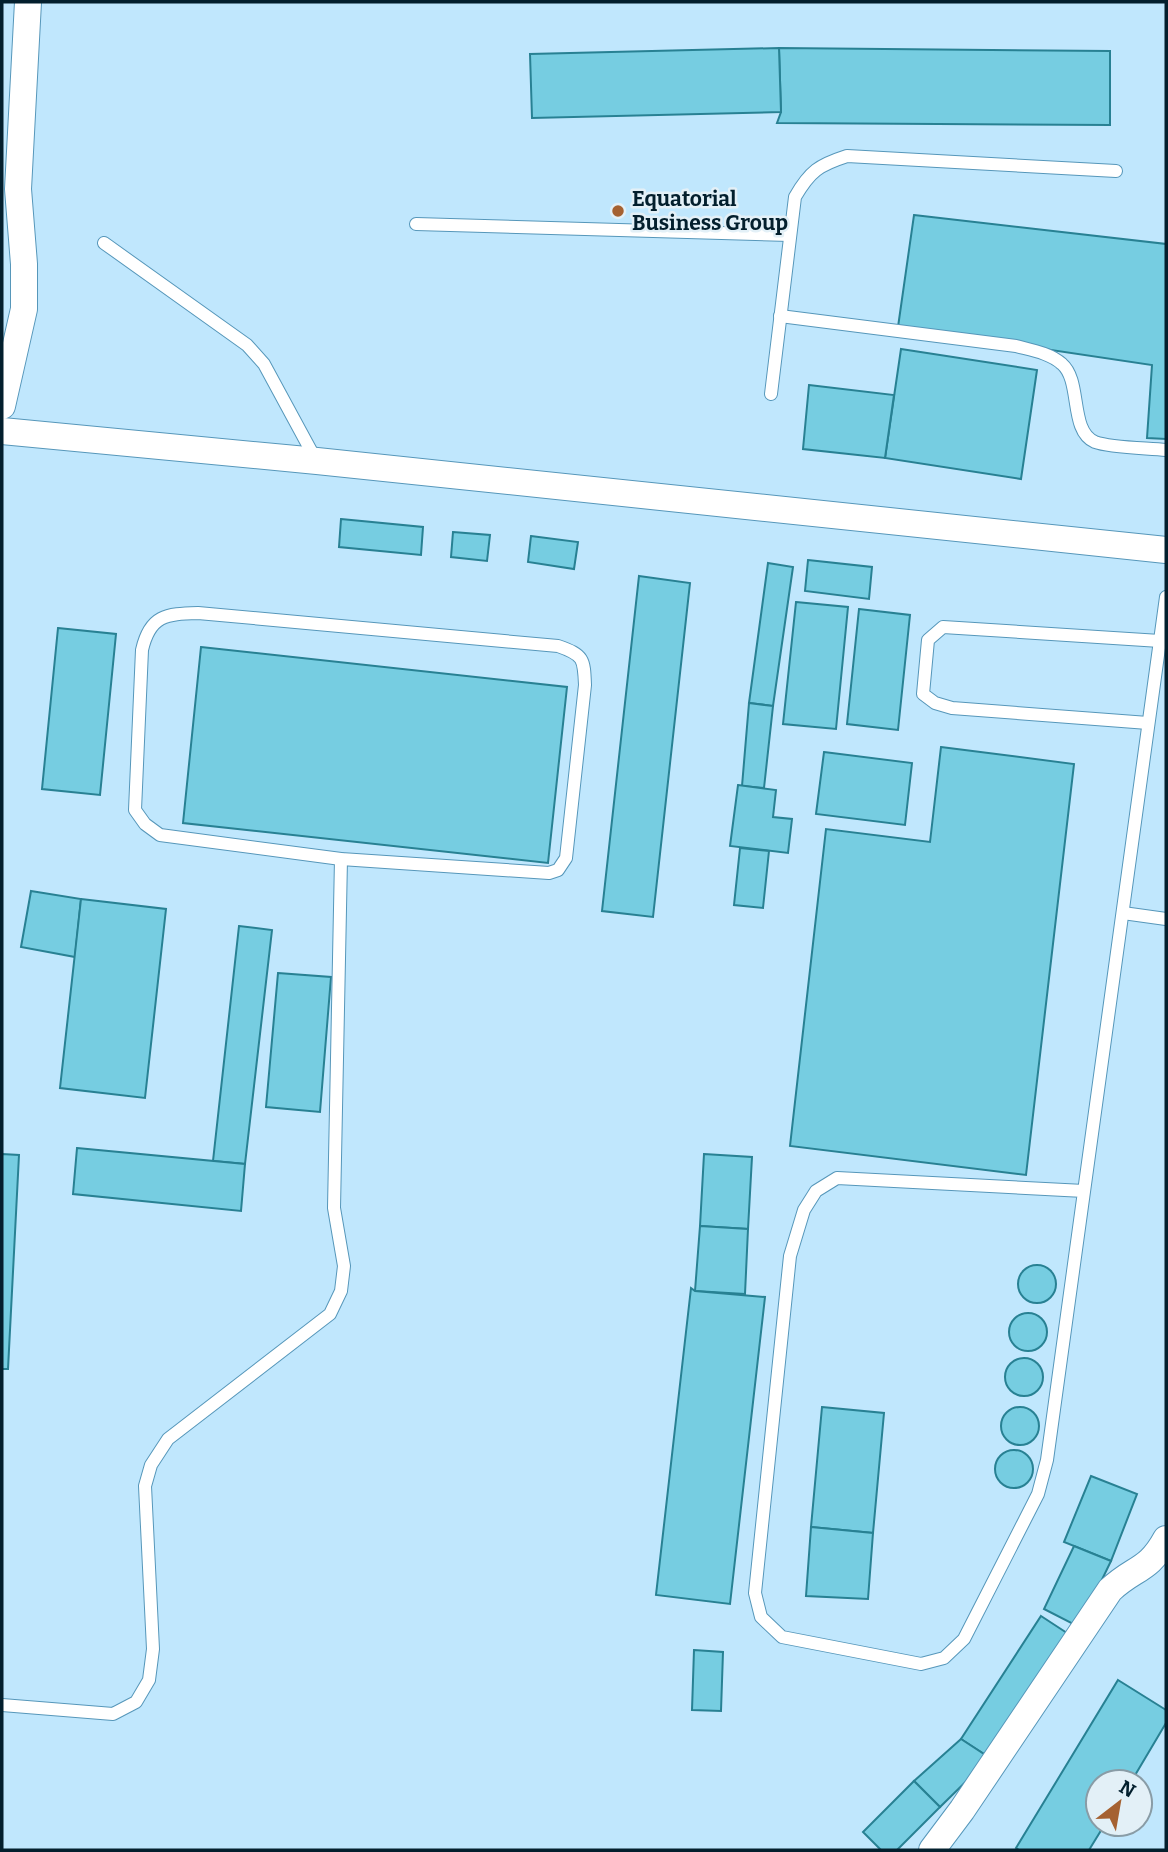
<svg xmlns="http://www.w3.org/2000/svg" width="1168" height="1852" viewBox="0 0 1168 1852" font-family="Bitter,serif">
  <rect width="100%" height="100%" fill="#c0e7fd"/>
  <!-- building -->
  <g fill="#76cde1" stroke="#288193" stroke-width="2">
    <polygon points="779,48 1110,51 1110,125 777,123 781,112"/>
    <polygon points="779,48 781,112 532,118 530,54"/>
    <polygon points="914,215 1166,244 1166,439 1147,438 1152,365 898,327"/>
    <polygon points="901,349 1037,370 1021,479 885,458"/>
    <polygon points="809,385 894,395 885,458 803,449"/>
    <polygon points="341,519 423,527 421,555 339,547"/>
    <polygon points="453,532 490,535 487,561 451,557"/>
    <polygon points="531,536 578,542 574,569 528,562"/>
    <polygon points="808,560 872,567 869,599 805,591"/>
    <polygon points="768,563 793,567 773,706 749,703"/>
    <polygon points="639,576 690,583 653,917 602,911"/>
    <polygon points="796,602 848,607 836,729 783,724"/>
    <polygon points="859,609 910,615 898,730 847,724"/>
    <polygon points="58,628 116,634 100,795 42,789"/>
    <polygon points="201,647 567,687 548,863 183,823"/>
    <polygon points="749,703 773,706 764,788 742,786"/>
    <polygon points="941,747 1074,764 1026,1175 790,1146 826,829 930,842"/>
    <polygon points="824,752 912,763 905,825 816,814"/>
    <polygon points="738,785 776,790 773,817 792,819 788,853 730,846"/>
    <polygon points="740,848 769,851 763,908 734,905"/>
    <polygon points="31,891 81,899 75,957 21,947"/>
    <polygon points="81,899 166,909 145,1098 60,1088"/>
    <polygon points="239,926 272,930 245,1164 213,1161"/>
    <polygon points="278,973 331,977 320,1112 266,1107"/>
    <polygon points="77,1148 245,1164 241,1211 73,1194"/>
    <polygon points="2,1154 19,1155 8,1369 2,1369"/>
    <polygon points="704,1154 752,1157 748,1229 700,1226"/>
    <polygon points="700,1226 748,1229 745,1294 695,1291"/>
    <circle cx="1037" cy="1284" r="19"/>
    <polygon points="691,1288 695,1291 765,1297 730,1604 656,1595"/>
    <circle cx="1028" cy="1332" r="19"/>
    <circle cx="1024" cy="1377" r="19"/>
    <circle cx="1020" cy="1426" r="19"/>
    <polygon points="822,1407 884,1413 873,1533 811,1527"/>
    <circle cx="1014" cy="1469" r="19"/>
    <polygon points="1091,1476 1137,1494 1111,1561 1064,1542"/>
    <polygon points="811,1527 873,1533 868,1599 806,1596"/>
    <polygon points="1074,1546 1111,1561 1079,1627 1044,1609"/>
    <polygon points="1041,1616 1070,1635 990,1758 961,1739"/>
    <polygon points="694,1650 723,1652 721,1711 692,1710"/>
    <polygon points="1118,1680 1166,1710 1166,1723 1131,1782 1098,1782 1098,1824 1105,1824 1089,1850 1019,1850 1016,1848"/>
    <polygon points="961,1739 990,1758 940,1807 914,1781"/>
    <polygon points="914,1781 940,1807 897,1850 881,1850 863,1832"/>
  </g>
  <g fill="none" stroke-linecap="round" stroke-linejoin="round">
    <defs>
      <g id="service">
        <polyline points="416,224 790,235"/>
        <polyline points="104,243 247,345 264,364 316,460"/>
        <path d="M780,316L1016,346C1031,350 1050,353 1062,364C1082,381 1069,431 1095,442C1111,448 1148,448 1166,450"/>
        <path d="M771,394L795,197C810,171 819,165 847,156L1116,171"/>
        <path d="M198,613L558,646C584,655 584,659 585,685L566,858L558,870L549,873L341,859L160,835L145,824L135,810L142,650C150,615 166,614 198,613Z"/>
        <polyline points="1148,723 952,708 935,703 923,694 928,640 943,627 1160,641"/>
        <polyline points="1123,913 1166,919"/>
        <polyline points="1084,1191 837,1178 816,1191 804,1210 790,1256 755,1593 761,1617 782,1637 921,1664 944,1658 964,1639 1038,1494 1047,1460 1166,597"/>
        <polyline points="2,1705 113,1714 136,1702 149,1680 153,1649 145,1486 151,1465 168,1439 330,1314 341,1291 344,1266 334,1208 341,859"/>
      </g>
      <g id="minor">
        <polyline points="2,406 24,309 24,264 18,189 28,2"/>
        <polyline points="2,431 317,461 1166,550"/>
        <path d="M932,1850L962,1810L1110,1590C1134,1567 1148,1572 1166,1539"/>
      </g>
    </defs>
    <!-- service casing -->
    <use href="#service" stroke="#5697ba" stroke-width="14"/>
    <!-- minor casing -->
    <use href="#minor" stroke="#5697ba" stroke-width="28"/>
    <!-- service -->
    <use href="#service" stroke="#fff" stroke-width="12"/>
    <!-- minor -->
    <use href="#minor" stroke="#fff" stroke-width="26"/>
  </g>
  <!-- markers -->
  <circle fill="#a56131" stroke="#e3f0f7" stroke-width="2.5" cx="618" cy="211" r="7"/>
  <g text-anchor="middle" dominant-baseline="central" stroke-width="5" stroke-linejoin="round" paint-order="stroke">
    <!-- poi labels -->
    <g font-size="21" font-weight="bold" fill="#031f2d" stroke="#e3f0f7" text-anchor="start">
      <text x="632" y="199">Equatorial<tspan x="632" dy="24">Business Group</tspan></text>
    </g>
  </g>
  <!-- border -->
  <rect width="1168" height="1852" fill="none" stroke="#031f2d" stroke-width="7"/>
  <!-- north arrow -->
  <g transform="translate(1119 1803) rotate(31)"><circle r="33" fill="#e3f0f7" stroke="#899ca6" stroke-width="2"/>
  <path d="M0-5L12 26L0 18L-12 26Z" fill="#a56131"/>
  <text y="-10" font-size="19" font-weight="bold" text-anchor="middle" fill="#031f2d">N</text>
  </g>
</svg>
